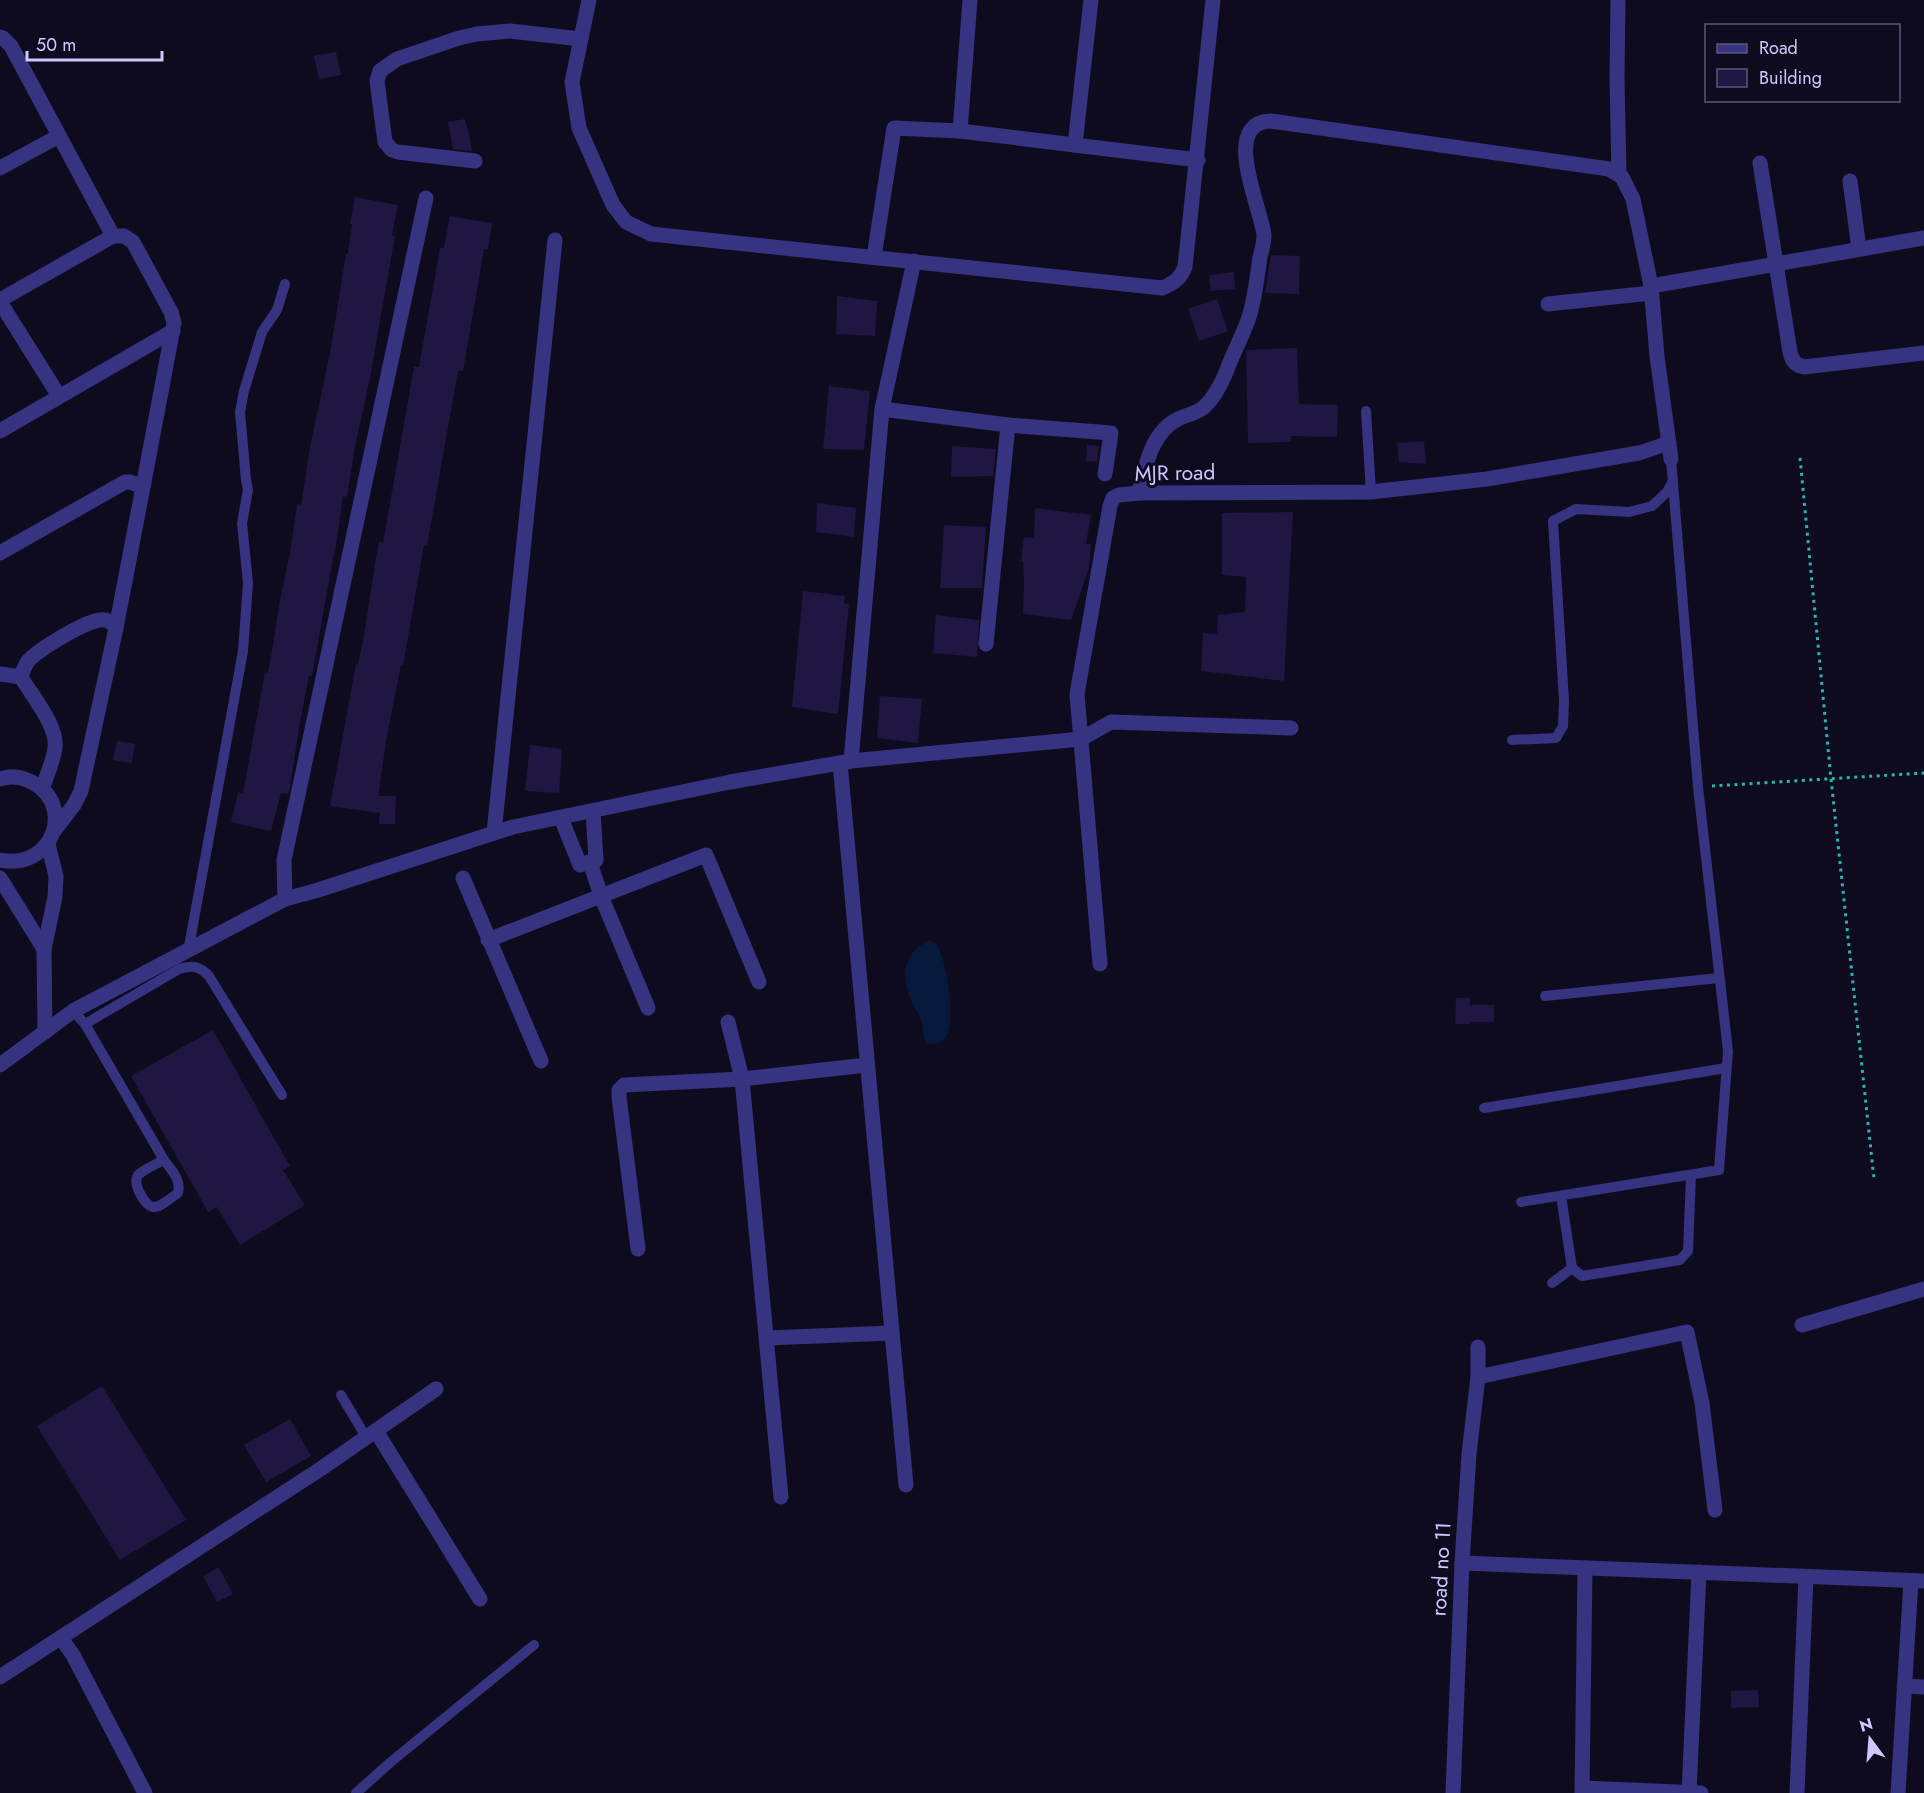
<svg xmlns="http://www.w3.org/2000/svg" width="1924" height="1793" viewBox="0 0 1924 1793" font-family="Jost,sans-serif">
  <rect width="100%" height="100%" fill="#0e0b1f"/>
  <!-- water -->
  <path fill="#06193d" d="M930,940C933,942 935,942 937,945C947,961 956,1021 946,1037C942,1043 933,1045 926,1044C922,1035 924,1026 920,1017C918,1012 915,1009 913,1004C900,977 901,954 930,940Z"/>
  <!-- building -->
  <g fill="#1f1641">
    <polygon points="336,52 341,75 319,79 314,56"/>
    <polygon points="465,119 469,134 472,151 453,149 448,122"/>
    <polygon points="355,197 398,205 392,235 395,236 370,378 355,447 347,497 343,496 335,553 334,553 312,676 309,676 300,722 290,788 288,794 281,793 271,831 231,822 238,792 243,794 265,672 268,673 272,651 280,600 290,553 297,504 301,505 310,447 330,353 346,254 348,254 352,224 350,224"/>
    <polygon points="450,216 492,223 488,249 484,249 463,371 458,371 427,546 424,545 403,666 401,665 387,736 378,796 396,796 395,824 379,824 380,813 330,806 356,664 358,664 363,641 375,564 379,542 383,543 414,367 419,367 440,248 444,248"/>
    <polygon points="1271,255 1300,256 1299,294 1265,293"/>
    <polygon points="1234,272 1235,289 1211,291 1209,275"/>
    <polygon points="837,296 877,301 875,336 836,334"/>
    <polygon points="1217,299 1228,331 1199,341 1188,309"/>
    <polygon points="1297,348 1299,404 1338,405 1337,437 1291,436 1291,442 1248,443 1246,350"/>
    <polygon points="829,386 870,391 864,450 823,449"/>
    <polygon points="1424,441 1426,464 1399,462 1397,443"/>
    <polygon points="1087,445 1099,446 1097,462 1086,461"/>
    <polygon points="952,446 996,449 993,476 951,477"/>
    <polygon points="817,503 856,508 854,537 816,532"/>
    <polygon points="1035,508 1091,515 1086,544 1091,544 1089,568 1071,620 1023,614 1024,584 1023,561 1021,561 1024,537 1034,538"/>
    <polygon points="1293,512 1284,681 1201,671 1203,633 1217,634 1218,615 1245,612 1246,577 1222,575 1222,513"/>
    <polygon points="944,525 986,527 982,588 940,588"/>
    <polygon points="803,591 845,596 844,603 849,604 838,714 792,707"/>
    <polygon points="936,615 979,620 977,657 933,653"/>
    <polygon points="880,696 922,699 918,743 877,738"/>
    <polygon points="117,741 135,744 132,763 113,760"/>
    <polygon points="530,745 562,749 559,793 525,791"/>
    <polygon points="1456,998 1470,998 1470,1005 1494,1005 1494,1022 1470,1022 1470,1024 1455,1024"/>
    <polygon points="213,1030 290,1166 283,1170 305,1205 240,1245 217,1207 208,1212 131,1076"/>
    <polygon points="102,1386 186,1520 120,1560 37,1426"/>
    <polygon points="290,1419 311,1456 266,1482 244,1445"/>
    <polygon points="219,1567 233,1594 217,1602 203,1576"/>
    <polygon points="1758,1690 1759,1707 1731,1708 1731,1691"/>
  </g>
  <g fill="none" stroke-linecap="round" stroke-linejoin="round">
    <!-- path -->
    <g stroke="#26b6ae" stroke-width="3" stroke-dasharray="3 4.5" stroke-linecap="butt">
      <polyline points="1800,458 1831,779 1874,1179"/>
      <polyline points="1712,786 1924,773"/>
    </g>
    <!-- service -->
    <g stroke="#363381" stroke-width="10">
      <polyline points="1366,411 1371,492"/>
      <polyline points="1512,740 1556,738 1563,726 1564,701 1553,521 1576,509 1629,512 1652,506 1667,492 1673,481"/>
      <polyline points="188,952 243,651 248,583 242,523 248,490 246,480 240,412 244,391 262,332 277,310 285,284"/>
      <polyline points="1545,996 1719,978"/>
      <path d="M73,1011L85,1024L164,1160C172,1171 181,1179 178,1193C172,1197 160,1208 153,1207C144,1205 132,1183 138,1175C144,1169 156,1164 164,1160"/>
      <path d="M85,1024L179,969C193,965 199,966 209,976L282,1095"/>
      <polyline points="1484,1108 1726,1068"/>
      <polyline points="1561,1196 1572,1268 1582,1276 1680,1260 1688,1251 1691,1175"/>
      <polyline points="1521,1202 1719,1170 1728,1051 1698,787 1671,459"/>
      <polyline points="1552,1283 1572,1268"/>
      <polyline points="341,1395 366,1437"/>
      <polyline points="356,1793 392,1761 534,1645"/>
    </g>
    <!-- minor -->
    <g stroke="#363381" stroke-width="15">
      <path d="M589,0L572,82L579,128L613,205L626,222L651,234L1162,288C1174,283 1180,279 1185,267L1213,0"/>
      <polyline points="1618,0 1617,78 1619,175"/>
      <polyline points="0,37 3,38 11,46 113,236"/>
      <polyline points="960,131 970,0"/>
      <polyline points="1075,145 1091,0"/>
      <polyline points="475,161 398,152 392,150 385,142 377,81 380,71 397,59 459,38 477,34 510,31 581,39"/>
      <path d="M1760,163L1790,352C1792,361 1795,365 1804,367L1924,353"/>
      <polyline points="0,168 59,136"/>
      <polyline points="1850,181 1859,249"/>
      <polyline points="874,257 894,128 960,131 1198,160"/>
      <polyline points="1651,286 1924,238"/>
      <polyline points="0,300 113,236 124,236 133,242 171,312 174,323 143,487"/>
      <polyline points="0,302 59,396"/>
      <polyline points="1548,304 1651,293"/>
      <polyline points="882,409 1008,425 1111,433 1105,474"/>
      <polyline points="0,431 173,331"/>
      <path d="M1139,493C1145,468 1151,432 1178,419C1190,413 1199,414 1209,402C1219,390 1225,376 1230,362C1236,348 1243,334 1248,320C1255,300 1257,277 1260,257C1262,250 1264,242 1264,235C1261,207 1220,122 1271,121L1609,169L1622,177L1633,199L1651,286L1657,356L1671,459"/>
      <polyline points="0,553 125,482 130,482 143,487 116,628"/>
      <polyline points="986,644 1008,425"/>
      <polyline points="0,674 21,677"/>
      <polyline points="851,761 882,409 914,261"/>
      <polyline points="840,763 906,1485"/>
      <path d="M0,779C9,776 18,776 27,780C77,799 56,871 0,860"/>
      <path d="M42,789C47,775 53,762 55,748C58,726 32,696 21,677C23,671 25,664 29,660C41,648 84,622 100,620C107,619 112,622 116,628L81,791L74,805L54,831"/>
      <polyline points="561,818 580,865 596,860 593,811"/>
      <polyline points="494,833 555,240"/>
      <polyline points="590,862 601,896 648,1008"/>
      <polyline points="0,878 44,949"/>
      <polyline points="463,878 541,1061"/>
      <polyline points="285,899 284,860 426,198"/>
      <polyline points="488,940 706,855 759,982"/>
      <polyline points="1100,964 1077,694 1110,506 1113,498 1119,495 1139,493 1371,492 1487,479 1639,453 1669,443"/>
      <polyline points="728,1022 742,1079 781,1497"/>
      <polyline points="45,1032 44,949 55,897 56,876 48,844"/>
      <polyline points="0,1065 73,1011 285,899 315,891 513,827 730,782 851,761 1081,739 1111,722 1291,728"/>
      <polyline points="638,1249 619,1097 619,1090 624,1085 742,1079 867,1065"/>
      <polyline points="1802,1325 1924,1289"/>
      <polyline points="767,1338 892,1333"/>
      <polyline points="1478,1377 1687,1332 1702,1403 1715,1510"/>
      <polyline points="376,1431 480,1599"/>
      <polyline points="1462,1563 1924,1581"/>
      <polyline points="61,1638 73,1655 145,1793"/>
      <polyline points="0,1677 319,1470 436,1389"/>
      <polyline points="1904,1686 1924,1687"/>
      <polyline points="1583,1788 1701,1793"/>
      <polyline points="1453,1793 1462,1563 1469,1454 1478,1377 1478,1347"/>
      <polyline points="1582,1793 1585,1568"/>
      <polyline points="1689,1793 1699,1572"/>
      <polyline points="1797,1793 1806,1577"/>
      <polyline points="1898,1793 1911,1581"/>
    </g>
  </g>
  <g text-anchor="middle" dominant-baseline="central" stroke-width="6" stroke-linejoin="round" paint-order="stroke">
    <!-- street labels -->
    <g font-size="21" fill="#cfc8ff" stroke="#0e0b1f">
      <text transform="translate(1175 473) rotate(-1)">MJR road</text>
      <text transform="translate(1441 1569) rotate(-87)">road no 11</text>
    </g>
  </g>
  <!-- legend -->
  <rect x="1705" y="24" width="195" height="78" fill="#0e0b1f" stroke="#5b5779" stroke-width="1.5"/>
  <rect x="1717" y="44" width="30" height="9" fill="#363381" stroke="#5b5779" stroke-width="1.5"/>
  <text x="1759" y="54" font-size="18" fill="#cfc8ff">Road</text>
  <rect x="1717" y="69" width="30" height="18" fill="#1f1641" stroke="#5b5779" stroke-width="1.5"/>
  <text x="1759" y="84" font-size="18" fill="#cfc8ff">Building</text>
  <!-- north arrow -->
  <g transform="translate(1870 1739) rotate(344)" stroke="#0e0b1f" stroke-width="4.5" paint-order="stroke">
  <path d="M0-4.5L10 22L0 15L-10 22Z" fill="#cfc8ff"/>
  <text y="-9" font-size="16" font-weight="bold" text-anchor="middle" fill="#cfc8ff">N</text>
  </g>
  <!-- scale -->
  <path d="M27 51v9h135v-9" fill="none" stroke="#cfc8ff" stroke-width="3"/>
  <text x="36" y="51" font-size="18" fill="#cfc8ff" stroke="#0e0b1f" stroke-width="4.5" paint-order="stroke">50 m</text>
</svg>
